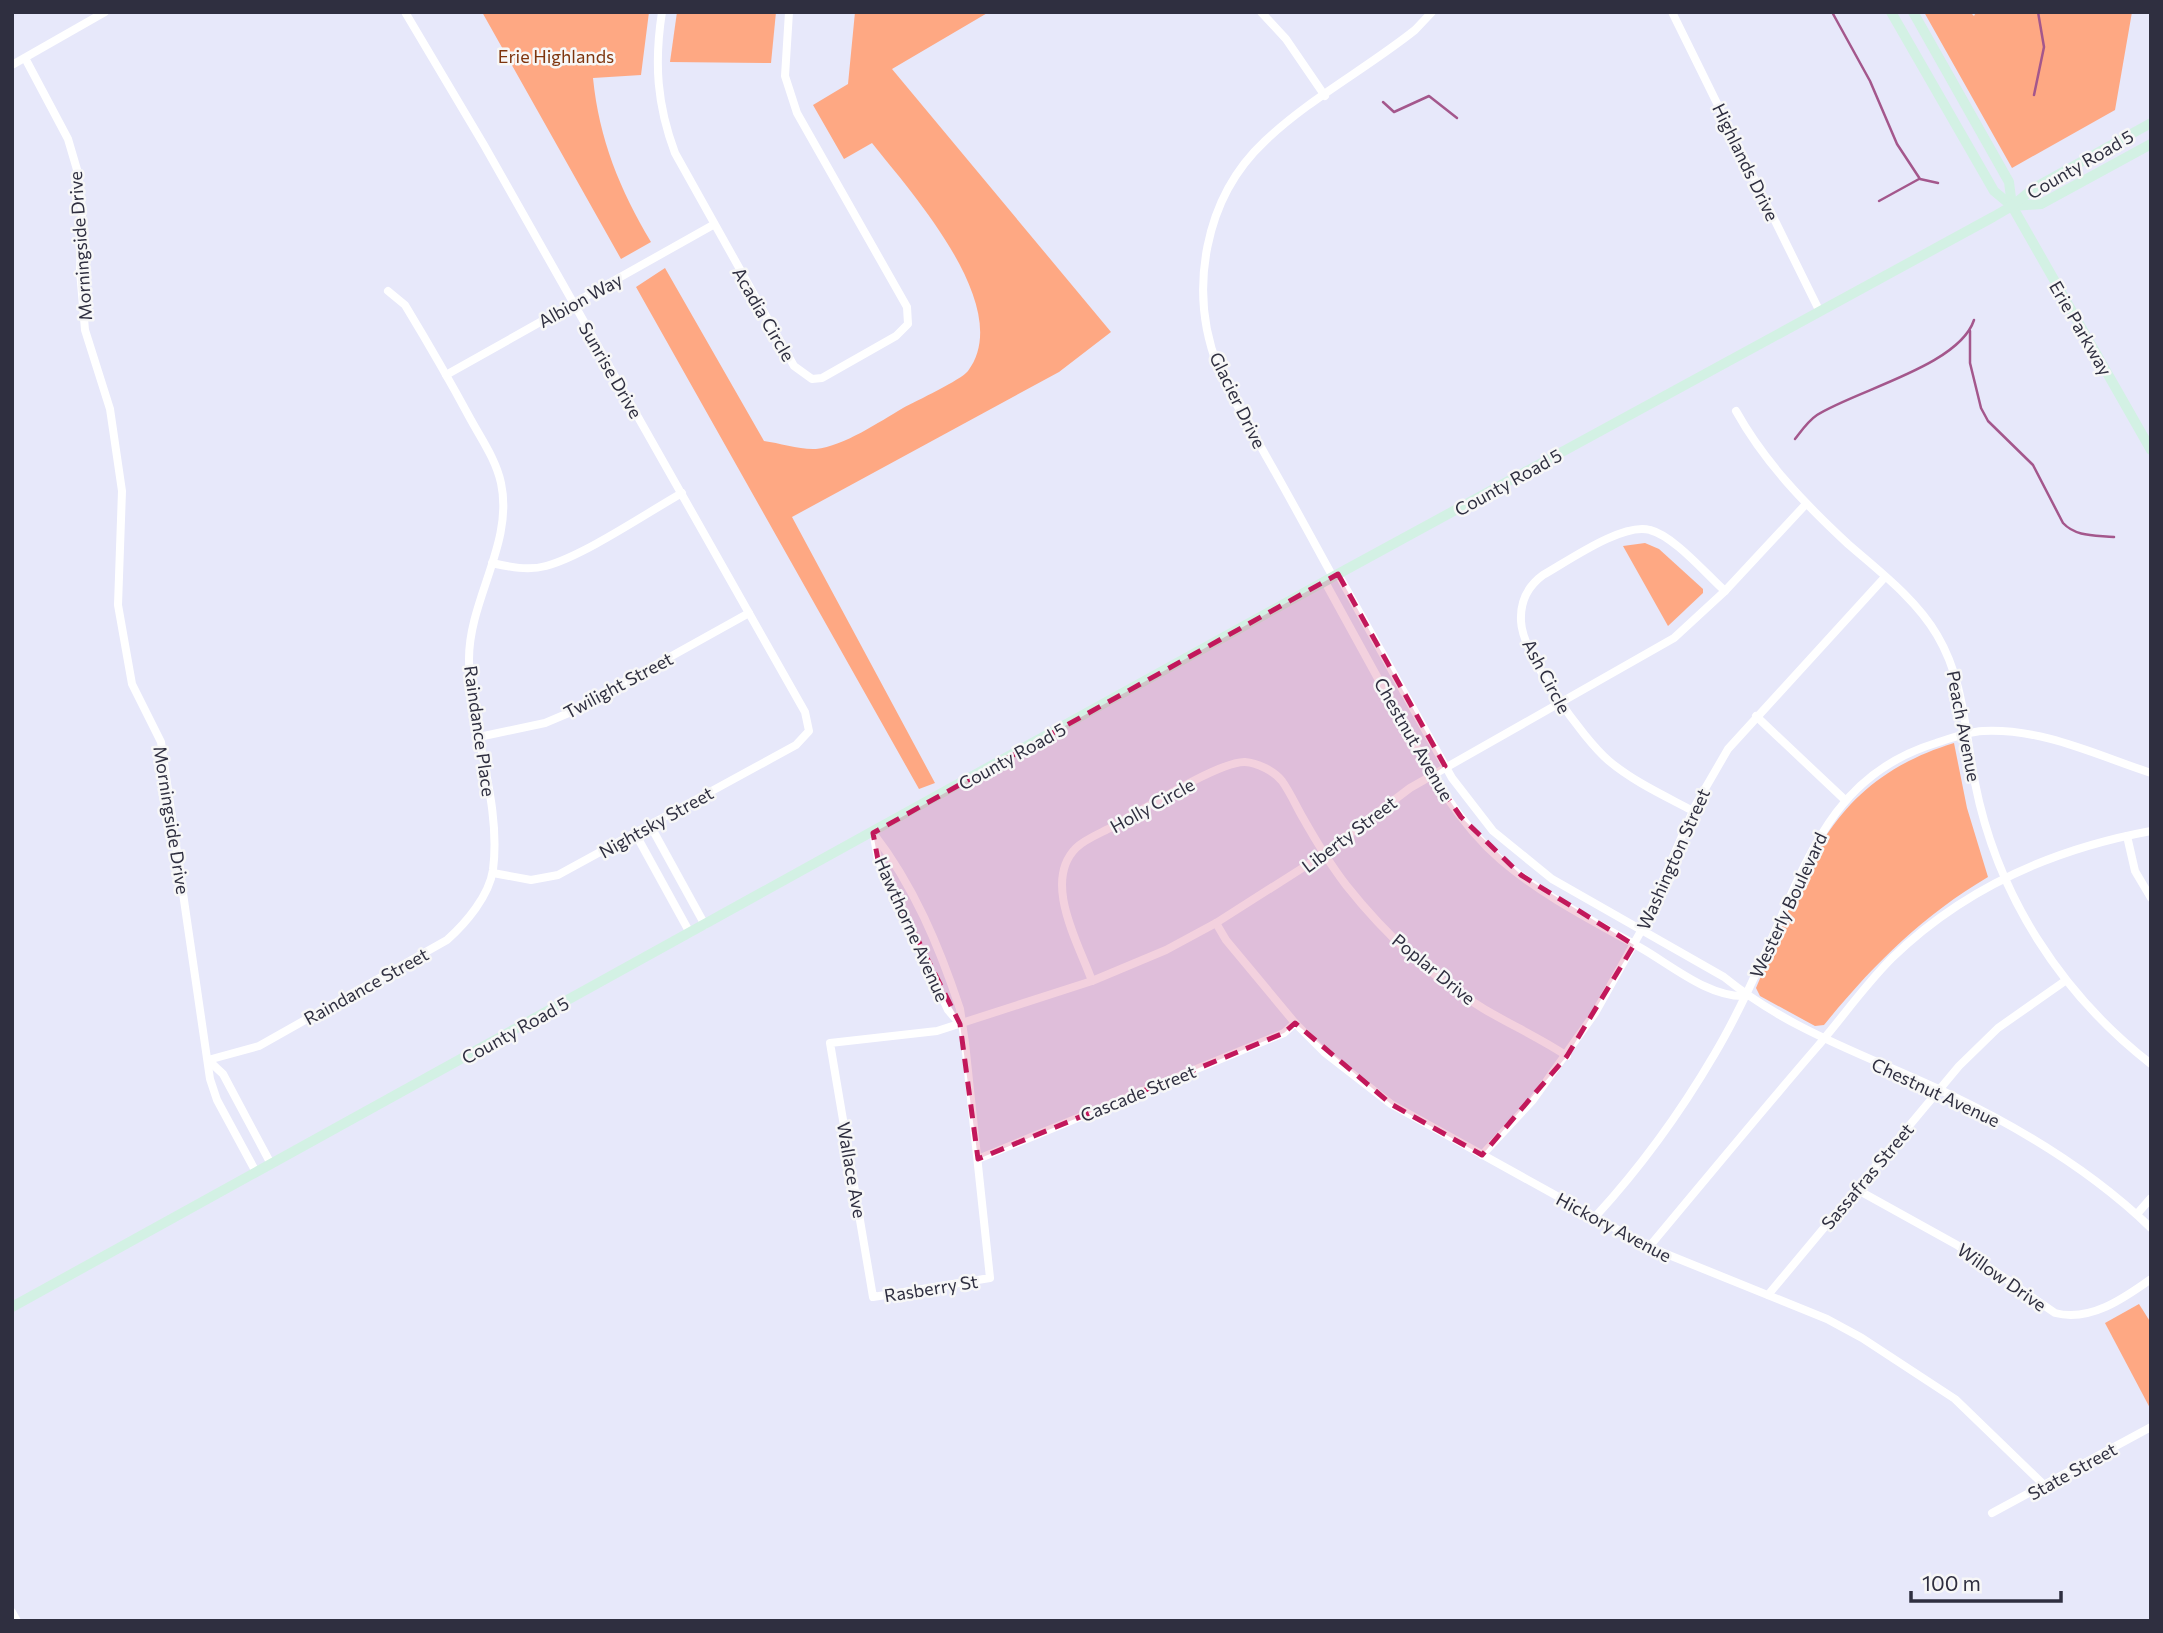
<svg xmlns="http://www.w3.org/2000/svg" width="2163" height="1633" viewBox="0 0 2163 1633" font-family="Commissioner,sans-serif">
  <rect width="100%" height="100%" fill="#e7e8fa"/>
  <!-- green -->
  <g fill="#fea883">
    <path d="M482,12H649L641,75L593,78C599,139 620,190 651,242L621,259Z"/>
    <polygon points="677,12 776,12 771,63 670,62"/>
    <path d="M855,12H989L892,69L1111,332L1059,372L792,517L935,783L919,789L636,287L665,268L764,441C780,443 800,450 816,449C844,446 879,422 903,408C916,401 961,380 968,371C1016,307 909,190 872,143L844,159L813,105L848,84Z"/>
    <polygon points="1924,12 1970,12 1974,16 1976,12 2132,12 2115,110 2012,168"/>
    <polygon points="1645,543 1659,549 1703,589 1703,593 1668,626 1623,546"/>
    <path d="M1954,743L1967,808L1988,877C1922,916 1872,966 1824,1025L1815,1026L1760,996L1756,988C1805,875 1824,783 1954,743Z"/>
    <polygon points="2139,1304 2151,1323 2151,1410 2105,1323"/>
  </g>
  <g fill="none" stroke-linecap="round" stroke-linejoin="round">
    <!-- stream -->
    <g stroke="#a4578c" stroke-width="2.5">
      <polyline points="1832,12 1870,81 1897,144 1920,179 1938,183"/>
      <polyline points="2034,95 2044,47 2038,12"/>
      <polyline points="1383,102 1394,112 1429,96 1457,118"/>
      <polyline points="1879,201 1919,179"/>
      <path d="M1970,331V363L1981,408L1988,421L2033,465L2063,523C2076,537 2095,535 2114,537"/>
      <path d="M1795,439C1802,430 1808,421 1817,415C1856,390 1959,366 1974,320"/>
    </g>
    <!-- street -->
    <g stroke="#fff" stroke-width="8">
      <polyline points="405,12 484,145 805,712 809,731 796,745 558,875 531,880 493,873"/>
      <path d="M662,12C654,63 657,105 675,153L794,366L812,379L822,378L896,336L908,324L907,307L797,113L785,76L789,12"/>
      <polyline points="1261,12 1286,39 1325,96"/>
      <polyline points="1672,12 1820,312"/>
      <polyline points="25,58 68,139 78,173 82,210 80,271 85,330 110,409 122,491 118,605 132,684 161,742 210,1079 217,1100 256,1172"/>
      <polyline points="12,65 105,12"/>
      <polyline points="446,375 713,225"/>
      <path d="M1736,411C1765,463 1805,504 1848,544C1879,571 1916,599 1937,635C1964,680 1965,732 1975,783C1997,895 2061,994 2151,1064"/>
      <path d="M492,563C510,567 528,571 546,566C585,555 645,514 682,493"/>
      <path d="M1338,574L1452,778L1493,831L1552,879L1724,977C1793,1033 1872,1057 1951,1095C2022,1129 2094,1173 2151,1228"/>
      <path d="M1333,577C1311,537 1289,496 1266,456C1250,427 1231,398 1218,367C1188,291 1204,198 1265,141C1309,99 1366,69 1415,30L1432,12"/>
      <path d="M1325,582C1349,625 1373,669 1397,713C1426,765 1455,820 1501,860C1543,896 1593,921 1641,948C1671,965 1709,998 1746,996"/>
      <polyline points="1756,716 1845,800"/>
      <polyline points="479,737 545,723 571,712 749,613"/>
      <path d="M1693,811C1665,796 1634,782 1609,761C1583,739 1522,654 1521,621C1520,601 1528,586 1543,575C1568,561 1623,522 1650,530C1674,536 1706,574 1725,591"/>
      <polyline points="650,825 705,925"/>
      <polyline points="635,833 690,933"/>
      <path d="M873,833C914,886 939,946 960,1009L965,1043L990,1278L873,1297L830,1043L937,1031L1092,981L1166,950L1216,923L1315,860L1410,788L1674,638L1725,591L1806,504"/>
      <polyline points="874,836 878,860 948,1010 959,1023"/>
      <polyline points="2127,836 2135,871 2151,898"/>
      <polyline points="1216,923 1226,940 1295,1023 1324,1052 1391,1104 1649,1247 1827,1319 1862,1338 1955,1399 2045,1486"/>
      <path d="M1092,981C1079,944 1042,882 1076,848C1085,839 1101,833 1112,827C1139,812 1219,761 1245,762C1258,763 1274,771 1282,781C1290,792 1296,806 1303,818C1316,841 1330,864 1346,885C1384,933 1431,977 1484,1009C1511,1025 1540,1038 1567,1056"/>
      <path d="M208,1060L259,1046L447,940C466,923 489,896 493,870C502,799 469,729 469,659C469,599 514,543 501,483C496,460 482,440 471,420C450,381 428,343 405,305L388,291"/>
      <polyline points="208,1060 223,1074 271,1164"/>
      <polyline points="1482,1155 1533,1100 1595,1013 1641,931 1695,806 1728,749 1885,577"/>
      <polyline points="978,1159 1284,1033 1295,1023"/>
      <path d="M1856,1189L1957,1245L2055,1313C2090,1322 2123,1299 2151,1279"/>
      <polyline points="2137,1214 2151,1198"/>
      <path d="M1595,1217C1640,1168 1680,1113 1714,1055C1739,1013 1759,967 1779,922C1814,841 1844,771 1936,743C1951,738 1967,732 1983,731C2042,728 2096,755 2151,773"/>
      <path d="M1649,1247C1705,1180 1760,1113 1817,1047C1842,1018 1864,986 1892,958C1964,888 2053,849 2151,831"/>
      <polyline points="1768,1295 1959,1066 1998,1028 2065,981"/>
      <polyline points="1992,1513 2151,1427"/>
      <polyline points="12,1612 17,1621"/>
    </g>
    <!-- secondary -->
    <g stroke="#d3f1e4" stroke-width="10">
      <polyline points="1891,12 1994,191 2012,206 2151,450"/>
      <polyline points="1913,12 2009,182 2012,206"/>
      <polyline points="2012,206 2041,204 2151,144"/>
      <polyline points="12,1307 1338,574 1993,217 2012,206 2034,188 2151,123"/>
    </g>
  </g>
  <!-- marked area -->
  <path fill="#c2185b" fill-opacity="0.2" stroke="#c2185b" stroke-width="5" stroke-dasharray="14 9" stroke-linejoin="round" d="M1338,574L1445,766L1432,775L1461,817L1521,875L1634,945L1567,1056L1482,1155L1391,1104L1295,1023L1284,1033L978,1159L960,1024L878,860L873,833Z"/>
  <g text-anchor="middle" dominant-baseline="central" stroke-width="5" stroke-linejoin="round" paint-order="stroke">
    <!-- park labels -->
    <g font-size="18" fill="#7e350e" stroke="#f7f7f7">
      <text x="556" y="56">Erie Highlands</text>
    </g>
    <!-- street labels -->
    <g font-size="18" fill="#2f2f40" stroke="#f7f7f7">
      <text transform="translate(1746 162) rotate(64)">Highlands Drive</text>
      <text transform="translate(2080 164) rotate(-30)">County Road 5</text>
      <text transform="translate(80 246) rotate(-94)">Morningside Drive</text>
      <text transform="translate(580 300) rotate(-29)">Albion Way</text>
      <text transform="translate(764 314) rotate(60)">Acadia Circle</text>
      <text transform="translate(2081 328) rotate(60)">Erie Parkway</text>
      <text transform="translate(611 370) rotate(60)">Sunrise Drive</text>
      <text transform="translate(1238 400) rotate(64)">Glacier Drive</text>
      <text transform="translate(1508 482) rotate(-29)">County Road 5</text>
      <text transform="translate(1547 676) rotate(62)">Ash Circle</text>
      <text transform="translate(618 685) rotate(-28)">Twilight Street</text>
      <text transform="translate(1964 726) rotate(79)">Peach Avenue</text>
      <text transform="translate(480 731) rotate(82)">Raindance Place</text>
      <text transform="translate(1414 739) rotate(60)">Chestnut Avenue</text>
      <text transform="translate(1012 756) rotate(-29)">County Road 5</text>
      <text transform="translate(1152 805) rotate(-29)">Holly Circle</text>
      <text transform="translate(172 820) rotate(81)">Morningside Drive</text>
      <text transform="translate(656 822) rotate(-29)">Nightsky Street</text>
      <text transform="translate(1349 834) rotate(-37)">Liberty Street</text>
      <text transform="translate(1673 859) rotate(-66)">Washington Street</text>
      <text transform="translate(1788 905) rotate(-65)">Westerly Boulevard</text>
      <text transform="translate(912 929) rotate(66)">Hawthorne Avenue</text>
      <text transform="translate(1434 969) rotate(39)">Poplar Drive</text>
      <text transform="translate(366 986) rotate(-29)">Raindance Street</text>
      <text transform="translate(515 1030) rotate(-29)">County Road 5</text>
      <text transform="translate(1936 1092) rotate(25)">Chestnut Avenue</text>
      <text transform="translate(1138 1093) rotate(-22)">Cascade Street</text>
      <text transform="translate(852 1170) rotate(80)">Wallace Ave</text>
      <text transform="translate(1867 1176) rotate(-50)">Sassafras Street</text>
      <text transform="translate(1614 1227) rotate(28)">Hickory Avenue</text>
      <text transform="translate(2002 1277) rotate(35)">Willow Drive</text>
      <text transform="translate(931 1288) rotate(-9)">Rasberry St</text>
      <text transform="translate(2072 1471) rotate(-29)">State Street</text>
    </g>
  </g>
  <!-- border -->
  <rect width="2163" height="1633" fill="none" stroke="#2f2f40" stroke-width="28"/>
  <!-- scale -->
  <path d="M1911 1591v10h150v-10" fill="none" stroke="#2f2f40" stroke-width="3.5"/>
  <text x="1922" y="1591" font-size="21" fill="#2f2f40" stroke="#f7f7f7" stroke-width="5" paint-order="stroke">100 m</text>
</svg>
